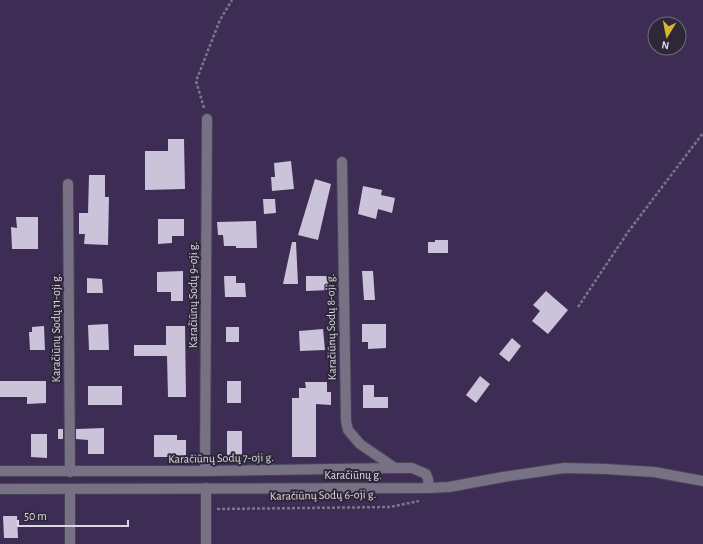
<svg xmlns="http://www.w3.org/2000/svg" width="703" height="544" viewBox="0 0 703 544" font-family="'Alegreya Sans',sans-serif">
  <rect width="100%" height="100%" fill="#2d2738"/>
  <!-- green -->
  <path fill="#3d2d55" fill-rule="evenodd" d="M0,0H703V544H0ZM655,24H679V48H655Z"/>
  <!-- building -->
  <g fill="#cac3da">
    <polygon points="168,139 184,139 185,189 145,190 145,151 168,151"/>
    <polygon points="291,161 294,189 272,191 271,177 275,177 274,163"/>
    <polygon points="89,175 105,175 105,197 109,197 108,245 84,244 85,234 79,234 79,213 88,213"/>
    <polygon points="315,179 331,184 318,240 298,235"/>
    <polygon points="363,186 382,190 381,195 395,198 392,213 378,209 376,219 358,214"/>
    <polygon points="263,199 275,199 276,213 264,214"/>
    <polygon points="16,217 38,217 38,249 12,249 11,227 17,228"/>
    <polygon points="158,219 184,219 184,236 172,236 172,243 158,244"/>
    <polygon points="256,221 257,248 236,248 236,246 224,246 223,235 218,235 217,222"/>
    <polygon points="435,240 448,240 448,253 428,253 428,242 435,242"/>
    <polygon points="292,242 296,242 298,284 283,284"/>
    <polygon points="183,271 183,301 171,301 171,292 157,292 157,272"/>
    <polygon points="362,271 373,271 375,300 364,300"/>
    <polygon points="224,276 236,276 236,283 245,283 246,297 225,297"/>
    <polygon points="306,276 328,276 329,290 306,291"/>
    <polygon points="87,278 102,279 103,293 87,293"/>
    <polygon points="546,291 568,310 548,334 532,321 540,311 533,305"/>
    <polygon points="108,324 109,350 89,350 88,325"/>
    <polygon points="362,324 386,324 386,348 368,349 368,342 362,342"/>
    <polygon points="44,326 45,350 30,350 29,332 32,332 32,327"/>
    <polygon points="166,326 185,326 186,397 168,397 167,356 134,356 134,345 166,345"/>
    <rect x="226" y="327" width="13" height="15"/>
    <polygon points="323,329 325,350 300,351 299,331"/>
    <polygon points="512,338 521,346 509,362 499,354"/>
    <polygon points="480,376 490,384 476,403 466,395"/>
    <polygon points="0,381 46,381 46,403 27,404 27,397 0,397"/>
    <rect x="227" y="381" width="14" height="22"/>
    <polygon points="305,382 327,382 327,392 331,392 331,405 316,404 316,457 292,457 292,398 299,398 299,388 306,388"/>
    <polygon points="363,385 374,385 374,397 388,397 388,408 363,408"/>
    <rect x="88" y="386" width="34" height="19"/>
    <polygon points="104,428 104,454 88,454 88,440 76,439 76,429"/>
    <rect x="58" y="429" width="5" height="10"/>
    <rect x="227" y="431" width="15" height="28"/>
    <polygon points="31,434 47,434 47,458 31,457"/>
    <polygon points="154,435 177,435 177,440 186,440 186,457 154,457"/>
    <polygon points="3,516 17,516 18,538 4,538"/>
  </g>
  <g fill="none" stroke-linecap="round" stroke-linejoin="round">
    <defs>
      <g id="street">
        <polyline points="342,162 346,421 348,430 360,444 395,468"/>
        <polyline points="68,184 70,472"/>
        <polyline points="0,471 205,471 395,468 412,468 426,474 428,479 429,488"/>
        <polyline points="205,471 207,119"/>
        <polyline points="0,489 429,488 449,487 503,477 564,468 606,469 654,472 703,481"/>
        <polyline points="70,544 70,489"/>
        <polyline points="206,544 206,488"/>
      </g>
    </defs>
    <!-- street casing -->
    <use href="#street" stroke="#484452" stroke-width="12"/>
    <!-- path -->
    <g stroke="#7b7685" stroke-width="2.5" stroke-dasharray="3 2" stroke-linecap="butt">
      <polyline points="204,108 196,81 220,20 232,0"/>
      <polyline points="578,307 628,232 703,133"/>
      <polyline points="217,509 390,507 419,501"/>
    </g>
    <!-- street -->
    <use href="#street" stroke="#787186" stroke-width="10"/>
  </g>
  <g text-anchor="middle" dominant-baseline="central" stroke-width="4" stroke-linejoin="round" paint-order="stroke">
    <!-- street labels -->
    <g font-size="12" fill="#dbd7e3" stroke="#2d2738">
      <text transform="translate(193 295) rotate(-90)">Karačiūnų Sodų 9-oji g.</text>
      <text transform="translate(331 327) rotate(-91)">Karačiūnų Sodų 8-oji g.</text>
      <text transform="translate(56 328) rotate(-90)">Karačiūnų Sodų 11-oji g.</text>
      <text transform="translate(221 458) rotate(-1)">Karačiūnų Sodų 7-oji g.</text>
      <text x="353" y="475">Karačiūnų g.</text>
      <text transform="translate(323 495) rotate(-1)">Karačiūnų Sodų 6-oji g.</text>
    </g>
  </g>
  <!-- north arrow -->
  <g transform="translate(667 36) rotate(190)"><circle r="19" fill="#2d2738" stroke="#736d7c"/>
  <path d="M0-3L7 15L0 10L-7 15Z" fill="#dab333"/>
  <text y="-6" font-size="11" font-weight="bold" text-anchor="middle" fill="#dbd7e3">N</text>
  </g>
  <!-- scale -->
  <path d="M18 520v6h110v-6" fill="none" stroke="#dbd7e3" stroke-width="2"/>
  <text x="24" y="520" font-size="12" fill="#dbd7e3" stroke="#2d2738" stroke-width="3" paint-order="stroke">50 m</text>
</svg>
